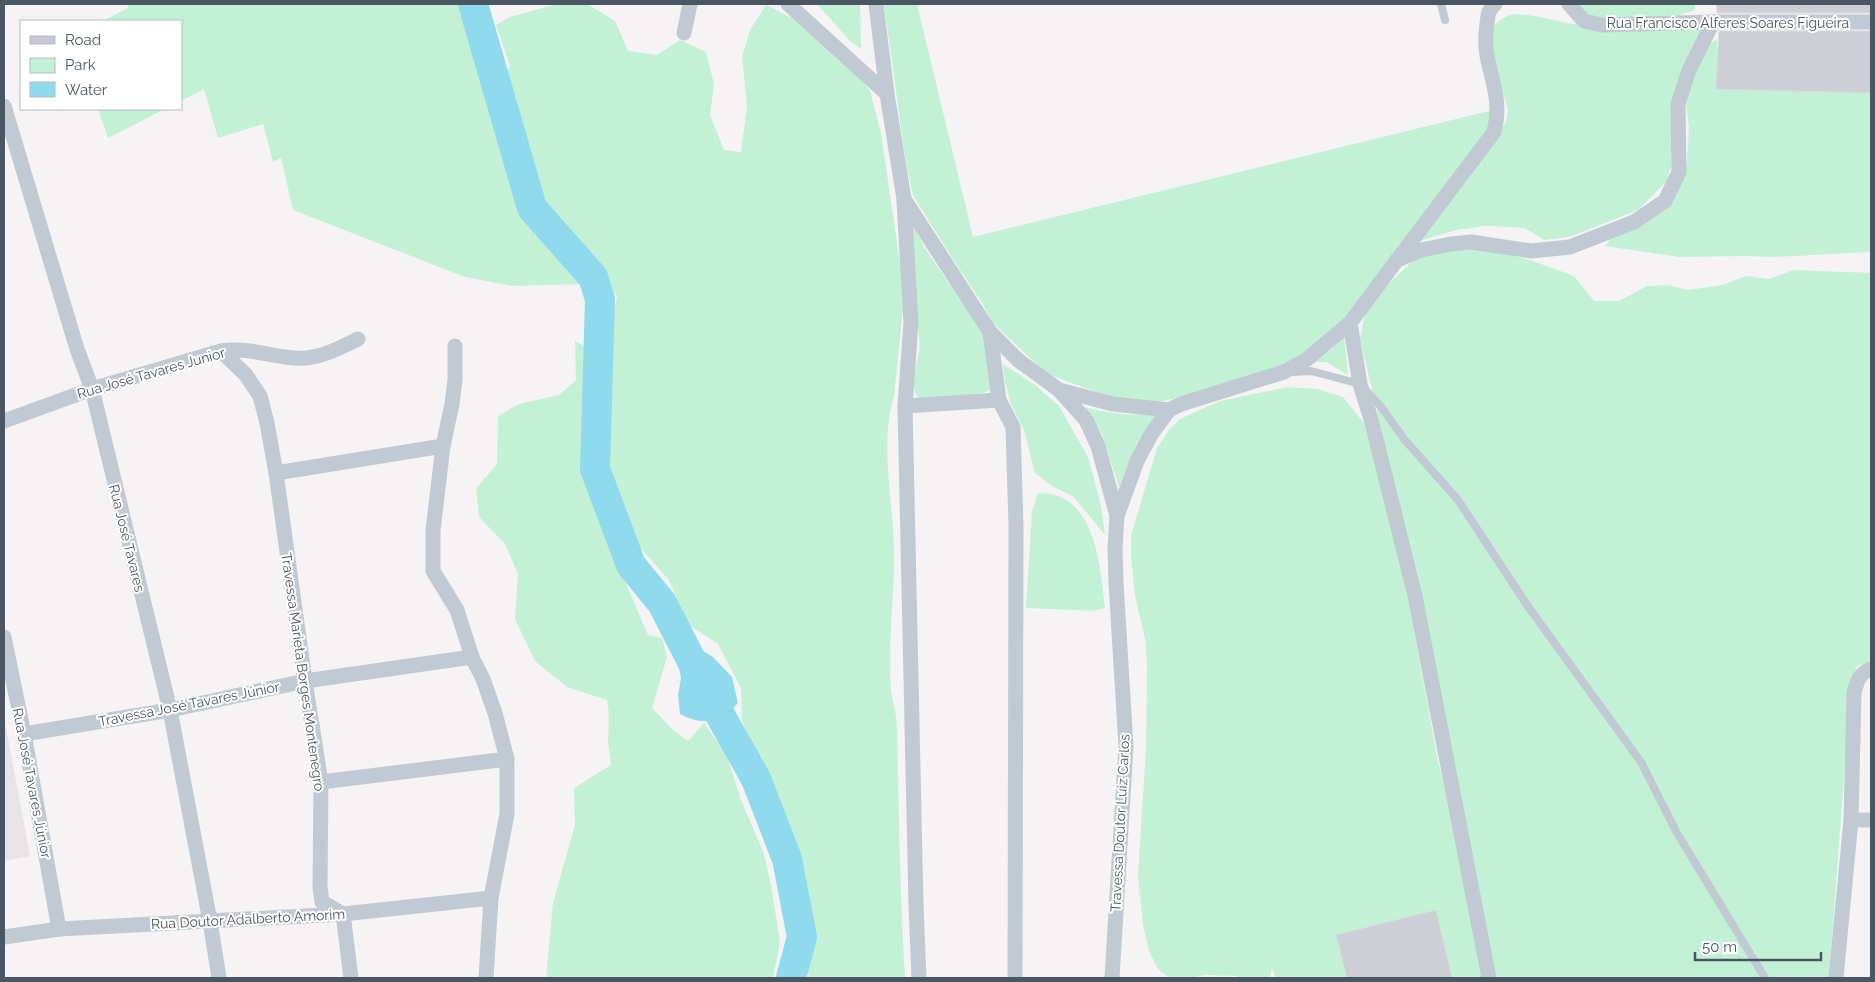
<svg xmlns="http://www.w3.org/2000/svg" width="1875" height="982" viewBox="0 0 1875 982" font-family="Raleway,sans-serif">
  <rect width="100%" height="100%" fill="#f5f3f3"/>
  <!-- education -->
  <polygon fill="#e6e4e5" points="4,717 30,856 4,861"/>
  <!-- green -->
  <g fill="#c3f1d5">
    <polygon points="128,4 465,4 528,215 585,284 513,286 465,277 293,210 281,158 273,162 263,124 218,138 204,89 181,101 181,21 103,21 128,8"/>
    <path d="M557,4H587L615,21L628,51L657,55L680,40L706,52L714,84L710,115L724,150L741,152L747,105L742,57L750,30L766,5L805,25L858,75L870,91L881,133L901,270L903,308L894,396C878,448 896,512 894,566C893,607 888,649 891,691C893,703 897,716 897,728C899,812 900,895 905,978H809L806,964L813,918L804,878L790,825L742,721L741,688L718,644L686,623L669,580L637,544L627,511L619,516L602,469L604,378L617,296L600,274L540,210L508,96L505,75L510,66L496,25L510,17Z"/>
    <polygon points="817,4 860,4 861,49 851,42"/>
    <polygon points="884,4 917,4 973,237 1489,111 1492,114 1488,127 1477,148 1340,327 1291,364 1176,398 1142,406 1124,402 1047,374 993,323 982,303 952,258 913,195 906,164"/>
    <polygon points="1578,4 1695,4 1695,10 1667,19 1633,22 1594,16 1584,13"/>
    <path d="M1516,14L1535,16L1610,32L1702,28L1681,69L1675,99L1671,168L1666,182L1638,210L1572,236L1561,238L1544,240L1525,228L1486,226L1456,230L1419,241L1506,122L1508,109L1497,73L1489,32C1497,21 1503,16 1516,14Z"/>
    <polygon points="1717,39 1717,89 1871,93 1871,252 1771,257 1746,256 1679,257 1605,246 1611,239 1682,181 1687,162 1689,128 1686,103 1688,85 1707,46"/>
    <polygon points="98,109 165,109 108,138"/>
    <polygon points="909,215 924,247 982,331 988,352 992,389 983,393 927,399 919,398 915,393 913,378 920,349"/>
    <polygon points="1454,247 1493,250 1530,260 1574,276 1594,301 1619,301 1647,286 1668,285 1688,290 1723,285 1746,276 1769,279 1794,270 1871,273 1871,662 1857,666 1851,684 1829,978 1496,978 1393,496 1380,423 1360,339 1365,313 1381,291 1417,257"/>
    <polygon points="1344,336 1348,375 1326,362 1312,362 1332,349"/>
    <polygon points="575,341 588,348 588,434 592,494 613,553 648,635 662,638 667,657 652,708 674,731 688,741 704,723 726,754 741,800 764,854 771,885 780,942 773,978 546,978 553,903 575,825 574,788 611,765 608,741 609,714 607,700 567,687 535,661 515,619 518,574 505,544 479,517 476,489 497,464 498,416 519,404 559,395 576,380"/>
    <polygon points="1003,364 1035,385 1059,406 1088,457 1101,506 1105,535 1074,497 1052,486 1035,473 1024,430 1011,404 1005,382"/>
    <polygon points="1288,387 1317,389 1343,397 1364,423 1380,480 1408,599 1438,761 1448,801 1484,978 1452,978 1436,910 1337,935 1347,978 1276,978 1272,968 1270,978 1238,978 1238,976 1205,975 1191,978 1169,978 1158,969 1149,951 1143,925 1138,875 1146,748 1147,661 1145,638 1135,595 1131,556 1131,536 1157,448 1169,430 1180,419 1220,401"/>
    <path d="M1083,407C1110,413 1134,418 1162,412L1128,465L1119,487L1102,434Z"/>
    <path d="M1038,493C1096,491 1100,567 1105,608L1094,611L1026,608L1032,511Z"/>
  </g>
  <!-- water -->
  <path fill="#90daee" d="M692,644L713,657L732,677L738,703C721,723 702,726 680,714L678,695L681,678L677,656Z"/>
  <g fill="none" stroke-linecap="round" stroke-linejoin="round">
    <!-- river -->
    <polyline stroke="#90daee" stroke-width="30" points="473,4 532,208 593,277 600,299 595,469 631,565 662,603 715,706 756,779 787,859 802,937 791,978"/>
  </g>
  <!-- building -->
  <g fill="#cdcfd5" stroke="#d7d9de">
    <rect x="1717" y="4" width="154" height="9"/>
    <polygon points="1719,31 1871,31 1871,93 1716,89"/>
    <polygon points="1436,910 1452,978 1347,978 1336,935"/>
  </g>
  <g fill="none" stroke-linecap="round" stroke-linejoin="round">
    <!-- service -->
    <g stroke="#c1cad2" stroke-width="8">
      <polyline points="1441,4 1445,20"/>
      <polyline points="1292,372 1311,371 1360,384 1382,408 1404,439 1458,500 1527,605 1641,762 1677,833 1765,978"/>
    </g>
    <!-- minor -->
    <g stroke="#c1cad2" stroke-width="15">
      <polyline points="788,4 887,94 904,199 990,332 1018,360 1059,390 1113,404 1169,410 1181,404 1284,372 1306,360 1350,323 1397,260 1421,250 1451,244 1471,242 1531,251 1570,247 1634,222 1665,201 1679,172 1678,104 1689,70 1713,22"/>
      <polyline points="876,4 887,94"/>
      <polyline points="1569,4 1584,21 1602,25 1713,22 1871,22"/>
      <polyline points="684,33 690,4"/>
      <polyline points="4,106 77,349 92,389 170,710 210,921 219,978"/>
      <polyline points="904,201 911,322 905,406 916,905 919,978"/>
      <path d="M1398,259L1494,132C1497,120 1498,110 1496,97C1492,69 1482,54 1487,24C1488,15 1488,10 1495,4"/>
      <polyline points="1350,323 1360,384 1371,419 1415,596 1489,978"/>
      <polyline points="990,332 999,400 1013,427 1016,526 1015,978"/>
      <polyline points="455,346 455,380 452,404 443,446 433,530 433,571 457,610 472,657 483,679 495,713 507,759 507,814 491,898 486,978"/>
      <polyline points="221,351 246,375 260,396 267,423 276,473 305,681 321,782 320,887 322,902 343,914 351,978"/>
      <polyline points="1059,390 1086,420 1098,446 1117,516"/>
      <polyline points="905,406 999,400"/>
      <path d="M4,421L92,389L221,351C252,346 277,360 306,358C325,356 342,347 358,339"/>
      <polyline points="276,473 443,446"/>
      <polyline points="4,637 24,734 59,929"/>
      <polyline points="24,734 170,710 305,681 472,657"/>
      <polyline points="321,782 507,759"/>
      <polyline points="1851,820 1871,820"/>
      <polyline points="4,937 59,929 343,914 491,898"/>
      <polyline points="1112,978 1126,746 1116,583 1115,548 1117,516 1137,461 1152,433 1169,410"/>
      <path d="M1836,978L1851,820L1854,693C1857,682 1859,673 1871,669"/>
    </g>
  </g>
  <g text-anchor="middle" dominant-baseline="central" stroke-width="4" stroke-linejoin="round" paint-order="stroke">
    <!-- street labels -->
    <g font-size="14" fill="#4a5661" stroke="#fff">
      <text x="1728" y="23">Rua Francisco Alferes Soares Figueira</text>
      <text transform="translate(151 373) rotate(-16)">Rua José Tavares Junior</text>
      <text transform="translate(127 538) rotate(76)">Rua José Tavares</text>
      <text transform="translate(303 672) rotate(82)">Travessa Marieta Borges Montenegro</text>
      <text transform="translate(189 704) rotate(-11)">Travessa José Tavares Júnior</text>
      <text transform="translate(32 783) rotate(79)">Rua José Tavares Júnior</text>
      <text transform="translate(1120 823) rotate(-87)">Travessa Doutor Luiz Carlos</text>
      <text transform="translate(248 919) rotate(-3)">Rua Doutor Adalberto Amorim</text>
    </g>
  </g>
  <!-- border -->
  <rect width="1875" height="982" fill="none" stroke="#4a5661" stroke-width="10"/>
  <!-- legend -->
  <rect x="20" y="20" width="162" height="90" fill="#ffffff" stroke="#b7bbc0"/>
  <rect x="30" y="36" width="25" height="8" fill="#c1cad2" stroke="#b7bbc0"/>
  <text x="65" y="45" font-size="15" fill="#4a5661">Road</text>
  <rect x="30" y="58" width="25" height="15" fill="#c3f1d5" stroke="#b7bbc0"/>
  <text x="65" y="70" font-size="15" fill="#4a5661">Park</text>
  <rect x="30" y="82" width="25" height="15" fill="#90daee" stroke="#b7bbc0"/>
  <text x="65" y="95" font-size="15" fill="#4a5661">Water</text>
  <!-- scale -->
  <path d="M1695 952v8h126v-8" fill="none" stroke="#4a5661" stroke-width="2.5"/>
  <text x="1702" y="952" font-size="15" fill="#4a5661" stroke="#ffffff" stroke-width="4" paint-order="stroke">50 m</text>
</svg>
